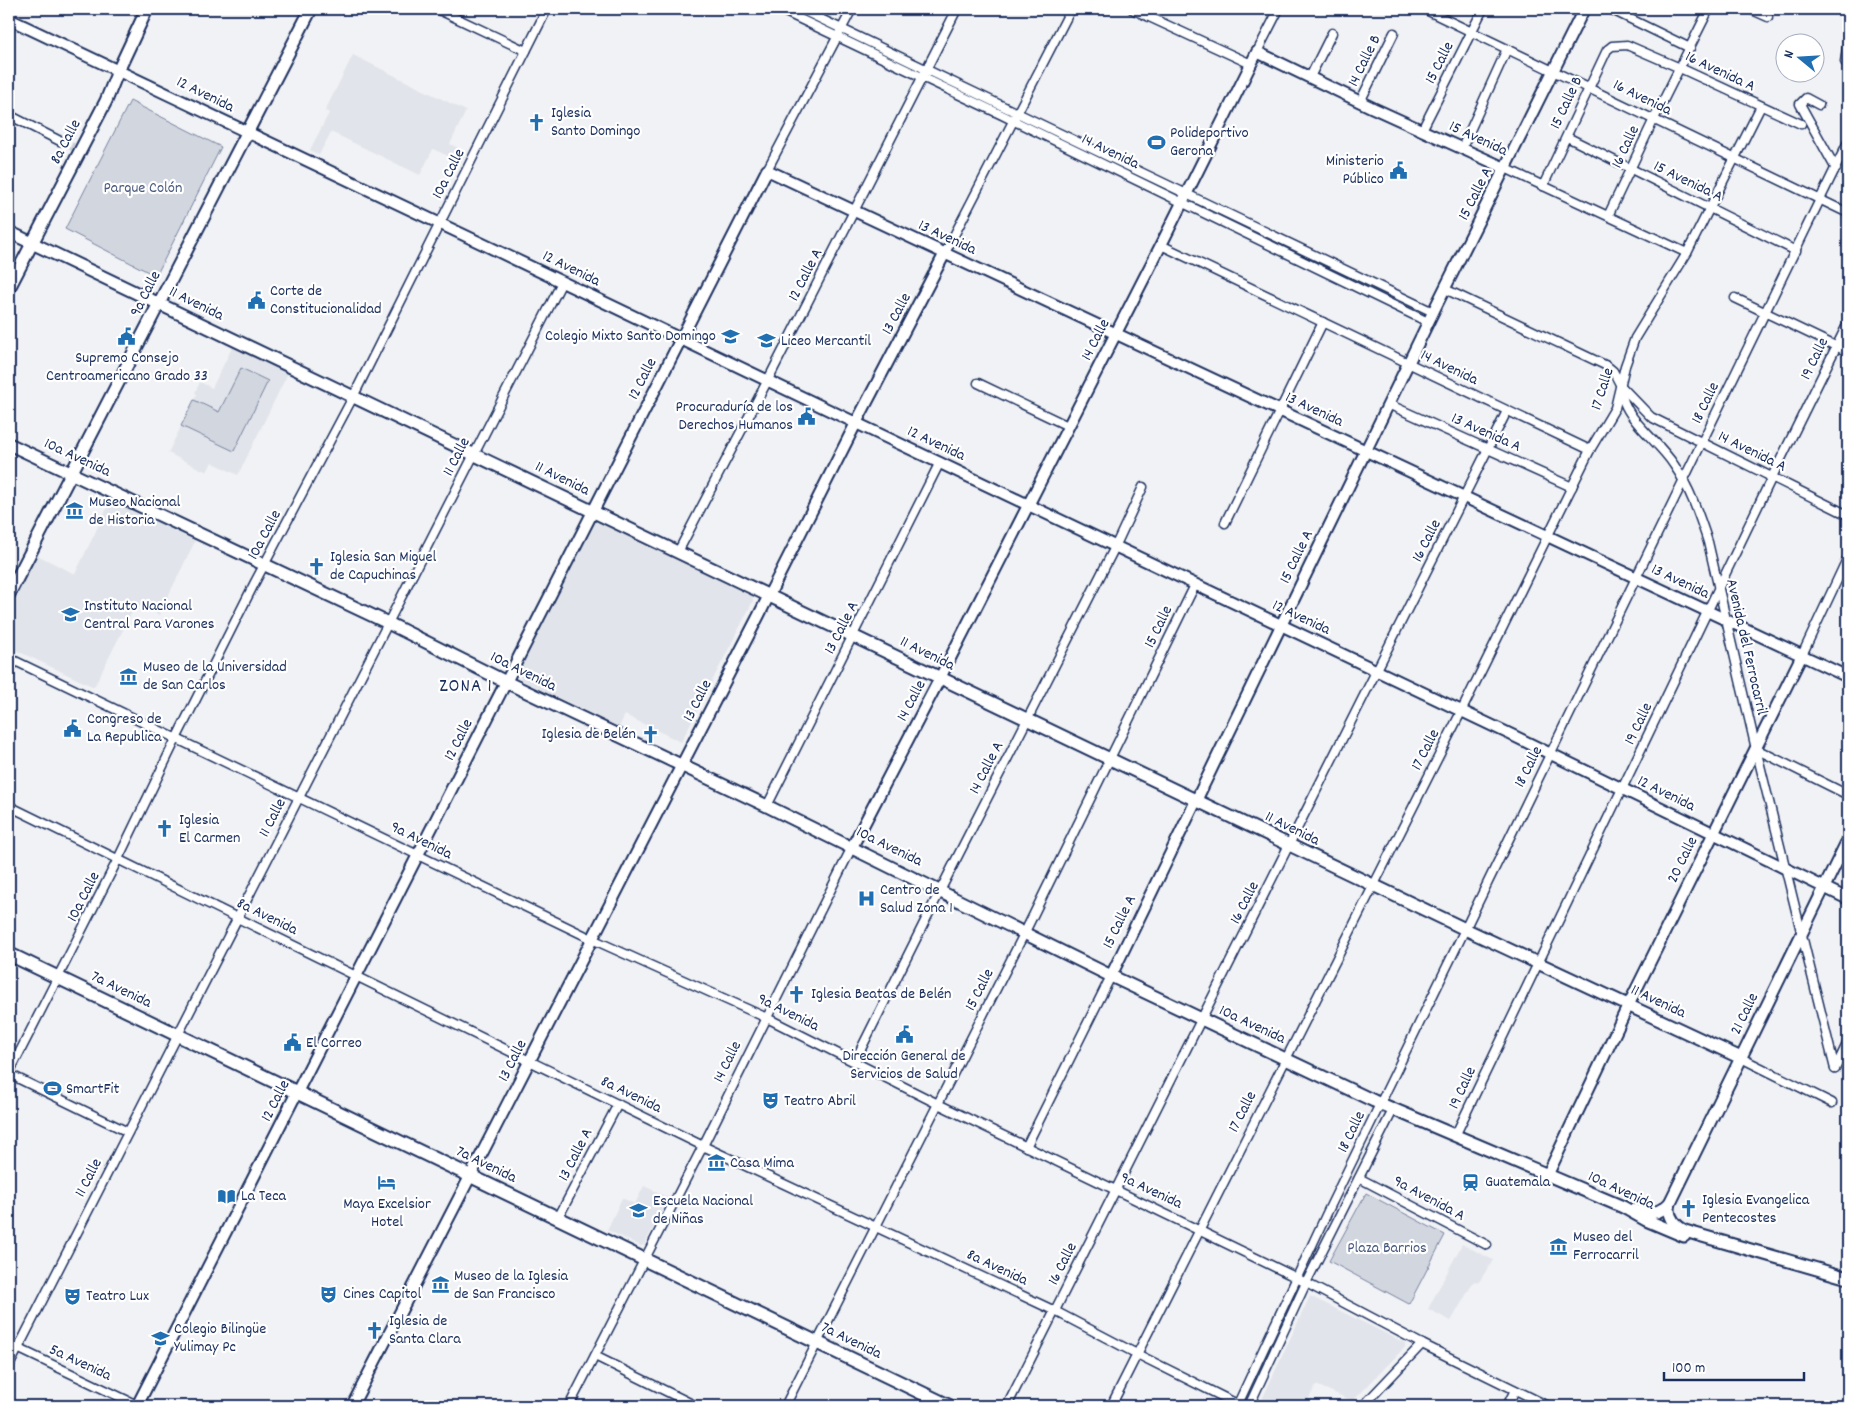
<svg xmlns="http://www.w3.org/2000/svg" width="1857" height="1415" viewBox="0 0 1857 1415" font-family="Dekko,sans-serif">
  <rect width="100%" height="100%" fill="#f1f2f5"/>
  <filter id="ink" filterUnits="userSpaceOnUse"><feTurbulence type="fractalNoise" baseFrequency=".02" numOctaves="2"/><feDisplacementMap in="SourceGraphic" scale="10" xChannelSelector="R" yChannelSelector="G"/><feConvolveMatrix kernelMatrix="1 2 1 2 8 2 1 2 1" color-interpolation-filters="sRGB"/></filter>
  <g filter="url(#ink)">
    <!-- built -->
    <g fill="#e1e4ea">
      <polygon points="353,55 466,111 450,144 466,152 461,162 433,149 420,175 331,132 319,155 310,150 329,113 325,111"/>
      <polygon points="233,346 288,373 238,475 212,462 207,472 168,453 197,394 195,393 200,382 212,388"/>
      <polygon points="111,500 195,541 159,615 136,604 94,687 9,647 9,605 35,554 75,574"/>
      <polygon points="599,522 752,595 753,601 681,742 625,715 619,727 521,680 519,671 593,524"/>
      <polygon points="644,1186 669,1198 644,1245 641,1246 607,1230 622,1198 635,1204"/>
      <polygon points="1462,1244 1493,1260 1479,1282 1474,1281 1451,1321 1428,1309"/>
      <polygon points="1310,1296 1405,1343 1405,1347 1353,1401 1316,1385 1305,1406 1259,1406"/>
    </g>
    <!-- green -->
    <g fill="#d2d6df" stroke="#76829e">
      <polygon points="130,101 221,147 156,276 65,229"/>
      <polygon points="241,368 268,381 234,451 181,426 194,400 219,412"/>
      <polygon points="1366,1193 1445,1235 1409,1304 1329,1261"/>
    </g>
    <g fill="none" stroke-linecap="round" stroke-linejoin="round">
      <!-- minor-tunnel -->
      <polyline stroke="#c6cbd7" stroke-width="8" stroke-dasharray="8 4" stroke-linecap="butt" points="60,141 73,147"/>
      <defs>
        <g id="minor">
          <polyline points="437,9 526,51"/>
          <polyline points="779,9 1002,115 1428,322"/>
          <polyline points="800,9 1433,312"/>
          <polyline points="1132,9 1251,64"/>
          <polyline points="1424,9 1848,213"/>
          <polyline points="1610,9 1690,48"/>
          <polyline points="1750,9 1768,17"/>
          <polyline points="1257,52 1279,9"/>
          <polyline points="1845,62 1848,40"/>
          <polyline points="1310,77 1332,33"/>
          <polyline points="1360,102 1394,33"/>
          <polyline points="1819,105 1806,98 1800,104 1836,169"/>
          <polyline points="9,115 60,141"/>
          <polyline points="1422,130 1483,9"/>
          <polyline points="1567,137 1796,251"/>
          <polyline points="1462,148 1507,49"/>
          <polyline points="1505,168 1687,253"/>
          <polyline points="767,170 852,9"/>
          <polyline points="1543,186 1607,50 1612,46 1627,45 1680,68 1801,124"/>
          <polyline points="1608,216 1654,119 1709,9"/>
          <polyline points="1161,245 1590,450"/>
          <polyline points="945,253 1071,9"/>
          <polyline points="1445,289 1607,366 1613,371 1621,386 1651,417 1848,515"/>
          <polyline points="1735,298 1848,352"/>
          <polyline points="978,383 1068,426"/>
          <path d="M1621,386C1622,391 1622,397 1624,402C1633,425 1660,443 1674,465C1690,488 1699,515 1708,542L1756,749L1835,1069"/>
          <polyline points="1388,404 1572,487"/>
          <polyline points="1225,523 1323,322"/>
          <polyline points="678,552 772,372 957,9"/>
          <polyline points="1802,655 1848,557"/>
          <polyline points="9,658 592,939 767,1018 938,1104 1289,1274 1422,1344 1548,1406"/>
          <polyline points="1756,749 1848,795"/>
          <polyline points="9,806 703,1146 1055,1311 1137,1354 1241,1406"/>
          <polyline points="767,806 940,462"/>
          <polyline points="1741,1058 1832,1103"/>
          <polyline points="855,1061 940,891 1115,547 1143,487"/>
          <polyline points="1835,1069 1848,1042"/>
          <polyline points="9,1073 118,859 176,739 254,584 353,397 547,9"/>
          <polyline points="9,1074 128,1132"/>
          <polyline points="1455,1136 1772,477 1848,323"/>
          <polyline points="1026,1147 1111,976"/>
          <polyline points="1359,1178 1487,1245"/>
          <polyline points="558,1218 618,1104"/>
          <polyline points="9,1344 139,1406"/>
          <polyline points="595,1356 696,1406"/>
          <polyline points="9,1366 562,282"/>
          <polyline points="569,1406 703,1146 852,847"/>
          <polyline points="785,1406 1025,932 1195,585"/>
          <polyline points="1007,1406 1507,411"/>
          <polyline points="1111,1406 1461,712 1590,450 1615,408 1625,366 1635,338 1687,253 1761,106"/>
          <polyline points="1237,1406 1327,1213 1848,142"/>
          <polyline points="1249,1406 1306,1283 1393,1110"/>
          <polyline points="1363,1406 1422,1344"/>
          <polyline points="1507,1406 1515,1390"/>
        </g>
        <g id="tertiary">
          <polyline points="9,19 485,245 856,423 1514,736 1848,899"/>
          <polyline points="852,847 940,678 1161,245 1257,52 1373,108 1505,168"/>
          <polyline points="1111,976 1437,304 1584,9"/>
          <polyline points="1741,1058 1848,839"/>
          <polyline points="1547,1176 1628,1006 1802,655"/>
          <polyline points="137,1406 767,170 1848,677"/>
          <polyline points="352,1406 759,615 856,423 945,253"/>
        </g>
        <g id="secondary">
          <path d="M9,232L1465,929L1741,1058L1670,1203C1666,1216 1674,1225 1685,1231L1848,1278"/>
          <polyline points="9,288 106,101 118,71 147,9"/>
          <polyline points="9,444 388,623 506,682 767,806 1111,976 1374,1101 1623,1207 1646,1220 1684,1236"/>
          <polyline points="9,594 311,9"/>
          <path d="M1633,1210C1650,1213 1657,1216 1670,1203"/>
        </g>
        <polyline id="primary" points="9,954 949,1406"/>
      </defs>
      <!-- minor casing -->
      <use href="#minor" stroke="#1b2f5e" stroke-width="11"/>
      <!-- tertiary casing -->
      <use href="#tertiary" stroke="#1b2f5e" stroke-width="14"/>
      <!-- secondary casing -->
      <use href="#secondary" stroke="#1b2f5e" stroke-width="15"/>
      <!-- primary casing -->
      <use href="#primary" stroke="#1b2f5e" stroke-width="16"/>
      <!-- minor -->
      <use href="#minor" stroke="#fff" stroke-width="8"/>
      <!-- tertiary -->
      <use href="#tertiary" stroke="#fff" stroke-width="10"/>
      <!-- secondary -->
      <use href="#secondary" stroke="#fff" stroke-width="11"/>
      <!-- primary -->
      <use href="#primary" stroke="#fff" stroke-width="12"/>
    </g>
  </g>
  <!-- icons -->
  <defs>
    <symbol id="church-bare" viewBox="-9 -9 18 18"><path d="M-1.2-6h2.4v3.5h3.3v2.4h-3.3V6h-2.4V-.1h-3.3v-2.4h3.3Z" fill="#1f6fb2" stroke="#fff" stroke-width="2.5" paint-order="stroke"/></symbol>
    <symbol id="stadium-bare" viewBox="-9 -9 18 18"><path d="M0-5a6.5 5 0 1 0 0 10a6.5 5 0 1 0 0-10ZM-3.5-1.8h7v3.6h-7Z" fill="#1f6fb2" stroke="#fff" stroke-width="2.5" paint-order="stroke"/></symbol>
    <symbol id="civic-bare" viewBox="-9 -9 18 18"><path d="M-.6-6.5H3V-4.5H.6V-3L4-1V1h2V6H-6V1h2V-1L-.6-3ZM-1.2 2.5V6h2.4V2.5Z" fill="#1f6fb2" stroke="#fff" stroke-width="2.5" paint-order="stroke"/></symbol>
    <symbol id="school-bare" viewBox="-9 -9 18 18"><path d="M0-5L7-2L0 1L-7-2ZM-4 1L0 2.5L4 1V4Q0 6-4 4Z" fill="#1f6fb2" stroke="#fff" stroke-width="2.5" paint-order="stroke"/></symbol>
    <symbol id="university-bare" viewBox="-9 -9 18 18"><path d="M0-5L7-2L0 1L-7-2ZM-4 1L0 2.5L4 1V4Q0 6-4 4Z" fill="#1f6fb2" stroke="#fff" stroke-width="2.5" paint-order="stroke"/></symbol>
    <symbol id="museum-bare" viewBox="-9 -9 18 18"><path d="M0-6L6-3V-2H-6V-3ZM-5-1h2V3h-2ZM-1-1h2V3h-2ZM3-1h2V3H3ZM-6 4H6V6H-6Z" fill="#1f6fb2" stroke="#fff" stroke-width="2.5" paint-order="stroke"/></symbol>
    <symbol id="hospital-bare" viewBox="-9 -9 18 18"><path d="M-5-5h3v3.5h4V-5h3V5h-3V1.5h-4V5h-3Z" fill="#1f6fb2" stroke="#fff" stroke-width="2.5" paint-order="stroke"/></symbol>
    <symbol id="theatre-bare" viewBox="-9 -9 18 18"><path d="M-5-5.5Q0-4 5-5.5V0Q5 5 0 6Q-5 5-5 0ZM-3.3-2.5H-1v1.5H-3.3ZM1-2.5H3.3v1.5H1ZM-2.8 1Q0 5.5 2.8 1Z" fill="#1f6fb2" stroke="#fff" stroke-width="2.5" paint-order="stroke"/></symbol>
    <symbol id="hotel-bare" viewBox="-9 -9 18 18"><path d="M-6-4.5h1.5V1H6V5H4.5V3h-9V5H-6ZM-4 0a1.8 1.8 0 1 1 3.6 0ZM.5 0V-2.5h3Q6-2.5 6 0Z" fill="#1f6fb2" stroke="#fff" stroke-width="2.5" paint-order="stroke"/></symbol>
    <symbol id="station-bare" viewBox="-9 -9 18 18"><path d="M-3-6H3Q5-6 5-4V2Q5 4 3 4L4.5 6H3L1.5 4h-3L-3 6H-4.5L-3 4Q-5 4-5 2V-4Q-5-6-3-6ZM-3.5-4v3h7v-3ZM-3.5 1v1.5H-2V1ZM2 1v1.5H3.5V1Z" fill="#1f6fb2" stroke="#fff" stroke-width="2.5" paint-order="stroke"/></symbol>
    <symbol id="library-bare" viewBox="-9 -9 18 18"><path d="M-6-4Q-3-5.5-.7-3.5V5Q-3 3-6 4ZM6-4Q3-5.5 .7-3.5V5Q3 3 6 4Z" fill="#1f6fb2" stroke="#fff" stroke-width="2.5" paint-order="stroke"/></symbol>
  </defs>
  <g fill-rule="evenodd">
    <use href="#church-bare" x="524" y="110" width="25" height="25"/>
    <use href="#stadium-bare" x="1144" y="130" width="25" height="25"/>
    <use href="#civic-bare" x="1386" y="158" width="25" height="25"/>
    <use href="#civic-bare" x="244" y="288" width="25" height="25"/>
    <use href="#civic-bare" x="114" y="324" width="25" height="25"/>
    <use href="#school-bare" x="718" y="324" width="25" height="25"/>
    <use href="#university-bare" x="754" y="328" width="25" height="25"/>
    <use href="#civic-bare" x="794" y="404" width="25" height="25"/>
    <use href="#museum-bare" x="62" y="498" width="25" height="25"/>
    <use href="#church-bare" x="304" y="554" width="25" height="25"/>
    <use href="#school-bare" x="58" y="602" width="25" height="25"/>
    <use href="#museum-bare" x="116" y="664" width="25" height="25"/>
    <use href="#civic-bare" x="60" y="716" width="25" height="25"/>
    <use href="#church-bare" x="638" y="722" width="25" height="25"/>
    <use href="#church-bare" x="152" y="816" width="25" height="25"/>
    <use href="#hospital-bare" x="854" y="886" width="25" height="25"/>
    <use href="#church-bare" x="784" y="982" width="25" height="25"/>
    <use href="#civic-bare" x="892" y="1022" width="25" height="25"/>
    <use href="#civic-bare" x="280" y="1030" width="25" height="25"/>
    <use href="#stadium-bare" x="40" y="1076" width="25" height="25"/>
    <use href="#theatre-bare" x="758" y="1088" width="25" height="25"/>
    <use href="#museum-bare" x="704" y="1150" width="25" height="25"/>
    <use href="#hotel-bare" x="374" y="1170" width="25" height="25"/>
    <use href="#station-bare" x="1458" y="1170" width="25" height="25"/>
    <use href="#library-bare" x="214" y="1184" width="25" height="25"/>
    <use href="#church-bare" x="1676" y="1196" width="25" height="25"/>
    <use href="#school-bare" x="626" y="1198" width="25" height="25"/>
    <use href="#museum-bare" x="1546" y="1234" width="25" height="25"/>
    <use href="#museum-bare" x="428" y="1272" width="25" height="25"/>
    <use href="#theatre-bare" x="316" y="1282" width="25" height="25"/>
    <use href="#theatre-bare" x="60" y="1284" width="25" height="25"/>
    <use href="#church-bare" x="362" y="1318" width="25" height="25"/>
    <use href="#school-bare" x="148" y="1326" width="25" height="25"/>
  </g>
  <g text-anchor="middle" dominant-baseline="central" stroke-width="4.5" stroke-linejoin="round" paint-order="stroke">
    <!-- street labels -->
    <g font-size="16" fill="#1b2f5e" stroke="#fff">
      <text transform="translate(1365 61) rotate(-64)">14 Calle B</text>
      <text transform="translate(1440 63) rotate(-63)">15 Calle</text>
      <text transform="translate(1720 72) rotate(25)">16 Avenida A</text>
      <text transform="translate(205 95) rotate(26)">12 Avenida</text>
      <text transform="translate(1642 98) rotate(26)">16 Avenida</text>
      <text transform="translate(1567 103) rotate(-65)">15 Calle B</text>
      <text transform="translate(1478 139) rotate(25)">15 Avenida</text>
      <text transform="translate(66 142) rotate(-62)">8a Calle</text>
      <text transform="translate(1626 147) rotate(-65)">16 Calle</text>
      <text transform="translate(1110 152) rotate(26)">14 Avenida</text>
      <text transform="translate(449 174) rotate(-63)">10a Calle</text>
      <text transform="translate(1688 182) rotate(26)">15 Avenida A</text>
      <text transform="translate(1476 194) rotate(-63)">15 Calle A</text>
      <text transform="translate(947 238) rotate(25)">13 Avenida</text>
      <text transform="translate(571 269) rotate(26)">12 Avenida</text>
      <text transform="translate(806 275) rotate(-63)">12 Calle A</text>
      <text transform="translate(146 294) rotate(-63)">9a Calle</text>
      <text transform="translate(196 304) rotate(26)">11 Avenida</text>
      <text transform="translate(897 314) rotate(-62)">13 Calle</text>
      <text transform="translate(1096 340) rotate(-63)">14 Calle</text>
      <text transform="translate(1815 359) rotate(-64)">19 Calle</text>
      <text transform="translate(1449 368) rotate(26)">14 Avenida</text>
      <text transform="translate(643 379) rotate(-63)">12 Calle</text>
      <text transform="translate(1603 389) rotate(-72)">17 Calle</text>
      <text transform="translate(1706 403) rotate(-64)">18 Calle</text>
      <text transform="translate(1314 410) rotate(25)">13 Avenida</text>
      <text transform="translate(1486 433) rotate(24)">13 Avenida A</text>
      <text transform="translate(936 444) rotate(25)">12 Avenida</text>
      <text transform="translate(1752 452) rotate(26)">14 Avenida A</text>
      <text transform="translate(457 457) rotate(-63)">11 Calle</text>
      <text transform="translate(77 458) rotate(25)">10a Avenida</text>
      <text transform="translate(562 479) rotate(26)">11 Avenida</text>
      <text transform="translate(265 535) rotate(-62)">10a Calle</text>
      <text transform="translate(1427 541) rotate(-63)">16 Calle</text>
      <text transform="translate(1297 557) rotate(-64)">15 Calle A</text>
      <text transform="translate(1680 582) rotate(25)">13 Avenida</text>
      <text transform="translate(1301 618) rotate(25)">12 Avenida</text>
      <text transform="translate(1159 627) rotate(-64)">15 Calle</text>
      <text transform="translate(842 628) rotate(-63)">13 Calle A</text>
      <text transform="translate(1746 647) rotate(77)">Avenida del Ferrocarril</text>
      <text transform="translate(927 654) rotate(26)">11 Avenida</text>
      <text transform="translate(523 672) rotate(26)">10a Avenida</text>
      <text transform="translate(698 701) rotate(-63)">13 Calle</text>
      <text transform="translate(912 701) rotate(-62)">14 Calle</text>
      <text transform="translate(1639 724) rotate(-64)">19 Calle</text>
      <text transform="translate(459 740) rotate(-63)">12 Calle</text>
      <text transform="translate(1426 750) rotate(-63)">17 Calle</text>
      <text transform="translate(1529 767) rotate(-63)">18 Calle</text>
      <text transform="translate(987 768) rotate(-63)">14 Calle A</text>
      <text transform="translate(1666 794) rotate(26)">12 Avenida</text>
      <text transform="translate(273 818) rotate(-63)">11 Calle</text>
      <text transform="translate(1292 829) rotate(26)">11 Avenida</text>
      <text transform="translate(421 841) rotate(26)">9a Avenida</text>
      <text transform="translate(889 847) rotate(26)">10a Avenida</text>
      <text transform="translate(1683 860) rotate(-64)">20 Calle</text>
      <text transform="translate(84 897) rotate(-63)">10a Calle</text>
      <text transform="translate(1245 903) rotate(-63)">16 Calle</text>
      <text transform="translate(267 917) rotate(26)">8a Avenida</text>
      <text transform="translate(1120 922) rotate(-64)">15 Calle A</text>
      <text transform="translate(121 990) rotate(26)">7a Avenida</text>
      <text transform="translate(980 990) rotate(-63)">15 Calle</text>
      <text transform="translate(1658 1002) rotate(25)">11 Avenida</text>
      <text transform="translate(788 1013) rotate(26)">9a Avenida</text>
      <text transform="translate(1745 1014) rotate(-64)">21 Calle</text>
      <text transform="translate(1252 1025) rotate(25)">10a Avenida</text>
      <text transform="translate(513 1061) rotate(-63)">13 Calle</text>
      <text transform="translate(728 1062) rotate(-64)">14 Calle</text>
      <text transform="translate(1463 1088) rotate(-65)">19 Calle</text>
      <text transform="translate(631 1095) rotate(26)">8a Avenida</text>
      <text transform="translate(276 1101) rotate(-63)">12 Calle</text>
      <text transform="translate(1243 1112) rotate(-63)">17 Calle</text>
      <text transform="translate(1352 1132) rotate(-64)">18 Calle</text>
      <text transform="translate(576 1155) rotate(-63)">13 Calle A</text>
      <text transform="translate(486 1165) rotate(26)">7a Avenida</text>
      <text transform="translate(89 1178) rotate(-63)">11 Calle</text>
      <text transform="translate(1151 1191) rotate(25)">9a Avenida</text>
      <text transform="translate(1621 1191) rotate(25)">10a Avenida</text>
      <text transform="translate(1429 1199) rotate(28)">9a Avenida A</text>
      <text transform="translate(1063 1264) rotate(-63)">16 Calle</text>
      <text transform="translate(997 1268) rotate(25)">8a Avenida</text>
      <text transform="translate(851 1341) rotate(26)">7a Avenida</text>
      <text transform="translate(80 1363) rotate(25)">5a Avenida</text>
    </g>
    <!-- poi labels -->
    <g font-size="16" fill="#1b2f5e" stroke="#fff" text-anchor="start">
      <text x="551" y="113">Iglesia<tspan x="551" dy="18">Santo Domingo</tspan></text>
      <text x="1170" y="133">Polideportivo<tspan x="1170" dy="18">Gerona</tspan></text>
      <text x="1384" y="161" text-anchor="end">Ministerio<tspan x="1384" dy="18">Público</tspan></text>
      <text x="270" y="291">Corte de<tspan x="270" dy="18">Constitucionalidad</tspan></text>
      <text x="716" y="336" text-anchor="end">Colegio Mixto Santo Domingo</text>
      <text x="781" y="341">Liceo Mercantil</text>
      <text x="127" y="358" text-anchor="middle">Supremo Consejo<tspan x="127" dy="18">Centroamericano Grado 33</tspan></text>
      <text x="793" y="407" text-anchor="end">Procuraduría de los<tspan x="793" dy="18">Derechos Humanos</tspan></text>
      <text x="89" y="502">Museo Nacional<tspan x="89" dy="18">de Historia</tspan></text>
      <text x="330" y="557">Iglesia San Miguel<tspan x="330" dy="18">de Capuchinas</tspan></text>
      <text x="84" y="606">Instituto Nacional<tspan x="84" dy="18">Central Para Varones</tspan></text>
      <text x="143" y="667">Museo de la Universidad<tspan x="143" dy="18">de San Carlos</tspan></text>
      <text x="87" y="719">Congreso de<tspan x="87" dy="18">La Republica</tspan></text>
      <text x="636" y="734" text-anchor="end">Iglesia de Belén</text>
      <text x="179" y="820">Iglesia<tspan x="179" dy="18">El Carmen</tspan></text>
      <text x="880" y="890">Centro de<tspan x="880" dy="18">Salud Zona 1</tspan></text>
      <text x="811" y="994">Iglesia Beatas de Belén</text>
      <text x="306" y="1043">El Correo</text>
      <text x="904" y="1056" text-anchor="middle">Dirección General de<tspan x="904" dy="18">Servicios de Salud</tspan></text>
      <text x="66" y="1089">SmartFit</text>
      <text x="784" y="1101">Teatro Abril</text>
      <text x="730" y="1163">Casa Mima</text>
      <text x="1485" y="1182">Guatemala</text>
      <text x="241" y="1196">La Teca</text>
      <text x="1702" y="1200">Iglesia Evangelica<tspan x="1702" dy="18">Pentecostes</tspan></text>
      <text x="653" y="1201">Escuela Nacional<tspan x="653" dy="18">de Niñas</tspan></text>
      <text x="387" y="1204" text-anchor="middle">Maya Excelsior<tspan x="387" dy="18">Hotel</tspan></text>
      <text x="1573" y="1237">Museo del<tspan x="1573" dy="18">Ferrocarril</tspan></text>
      <text x="454" y="1276">Museo de la Iglesia<tspan x="454" dy="18">de San Francisco</tspan></text>
      <text x="343" y="1294">Cines Capitol</text>
      <text x="86" y="1296">Teatro Lux</text>
      <text x="389" y="1321">Iglesia de<tspan x="389" dy="18">Santa Clara</tspan></text>
      <text x="174" y="1329">Colegio Bilingüe<tspan x="174" dy="18">Yulimay Pc</tspan></text>
    </g>
    <!-- park labels -->
    <g font-size="16" fill="#49597e" stroke="#fff">
      <text x="143" y="188">Parque Colón</text>
      <text x="1387" y="1248">Plaza Barrios</text>
    </g>
    <!-- quarter labels -->
    <g font-size="19" letter-spacing="1" fill="#1b2f5e" stroke="#fff">
      <text x="466" y="687">ZONA 1</text>
    </g>
  </g>
  <!-- margin -->
  <rect width="1857" height="1415" fill="none" stroke="#fff" stroke-width="30"/>
  <rect x="15" y="15" width="1827" height="1385" fill="none" stroke="#1b2f5e" stroke-width="2" filter="url(#ink)"/>
  <!-- north arrow -->
  <g transform="translate(1800 58) rotate(288)"><circle r="24" fill="#ffffff" stroke="#a4acbf"/>
  <path d="M0-4L9 19L0 12L-9 19Z" fill="#1f6fb2"/>
  <text y="-8" font-size="14" font-weight="bold" text-anchor="middle" fill="#1b2f5e">N</text>
  </g>
  <!-- scale -->
  <path d="M1664 1372v8h140v-8" fill="none" stroke="#1b2f5e" stroke-width="2.5"/>
  <text x="1672" y="1372" font-size="15" fill="#1b2f5e" stroke="#ffffff" stroke-width="4" paint-order="stroke">100 m</text>
</svg>
